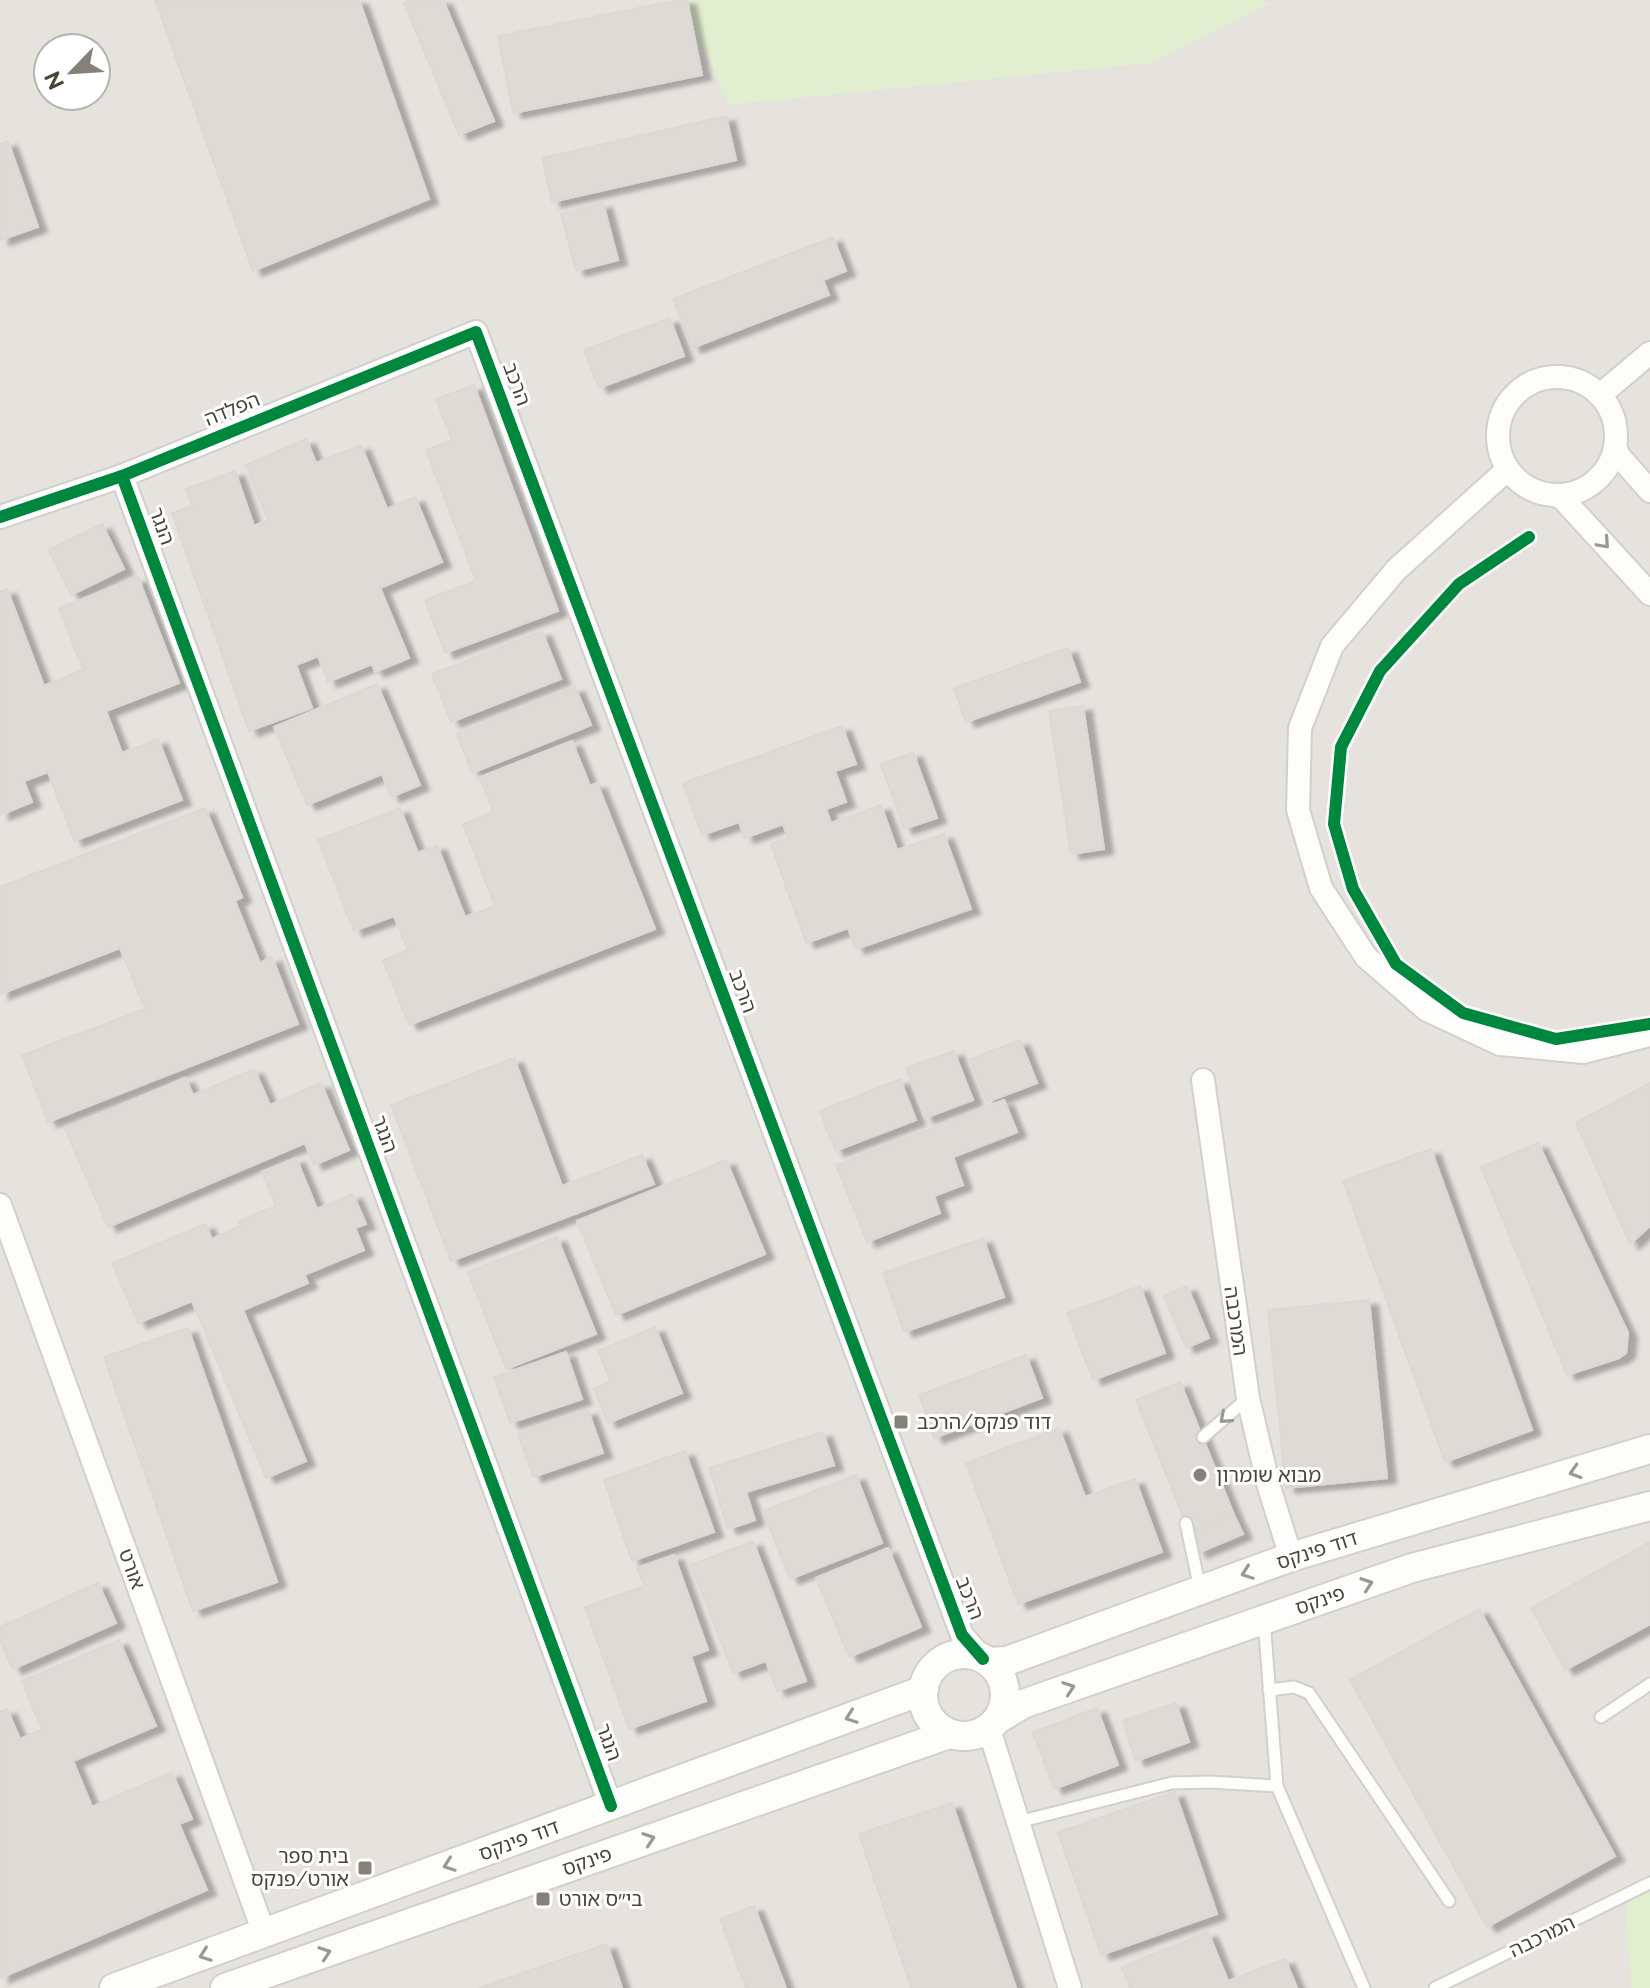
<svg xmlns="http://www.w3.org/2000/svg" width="1650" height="1988" viewBox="0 0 1650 1988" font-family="Raleway,'Noto Sans Hebrew',sans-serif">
  <defs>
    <filter id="shadow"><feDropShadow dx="9" dy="5" stdDeviation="2" flood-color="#0004"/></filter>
  </defs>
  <rect width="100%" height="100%" fill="#f4f2ee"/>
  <!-- industrial -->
  <path fill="#e6e2de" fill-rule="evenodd" d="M0,0H1650V1886L1626,1900L1631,1988H0ZM48,48H96V96H48Z"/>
  <!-- green -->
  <g fill="#e1eecf">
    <polygon points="684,0 1261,0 1271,3 1152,63 728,105"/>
    <polygon points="1650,1886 1650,1988 1631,1988 1626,1900"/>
  </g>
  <!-- building -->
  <g fill="#dedbd6" stroke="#dcd9d4" stroke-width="2" filter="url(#shadow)">
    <polygon points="155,0 359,0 429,199 253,271"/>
    <polygon points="411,0 443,0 494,121 459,135 404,3"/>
    <polygon points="679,0 687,0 702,75 513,113 498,36"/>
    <polygon points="726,116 736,160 552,202 542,158"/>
    <polygon points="8,141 38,227 0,240 0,144"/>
    <polygon points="603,203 618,260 576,271 561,214"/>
    <polygon points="833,237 846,271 823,280 829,295 692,348 673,299"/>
    <polygon points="670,318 684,356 599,388 584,350"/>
    <polygon points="474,385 558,611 445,653 425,600 476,581 426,450 452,440 436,399"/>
    <polygon points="306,439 316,463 361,445 387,509 415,497 442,562 380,588 409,658 375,672 372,664 328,682 318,656 296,665 312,708 249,731 172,513 192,506 186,489 235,471 254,526 268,520 246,465"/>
    <polygon points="102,524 124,569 71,595 49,550"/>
    <polygon points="138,577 179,683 106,711 122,753 158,739 182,800 74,841 48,772 24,781 32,802 0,815 0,592 7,589 44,686 83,670 59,608"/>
    <polygon points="542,631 561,679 451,722 432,674"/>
    <polygon points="1068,648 1080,682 966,722 954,688"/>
    <polygon points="377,684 420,785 391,797 382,774 307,805 274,727"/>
    <polygon points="575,687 591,725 472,773 457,734"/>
    <polygon points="1083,706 1104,849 1071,854 1049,711"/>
    <polygon points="842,726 856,764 835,771 846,802 826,809 831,823 881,805 897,850 944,834 971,909 856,949 848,928 806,943 771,844 788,838 783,824 745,838 739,822 702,835 683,783"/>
    <polygon points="572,741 590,786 597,783 655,929 409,1025 383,960 408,950 394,916 354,931 318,840 400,808 418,853 437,845 465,917 495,906 463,824 493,812 480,777"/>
    <polygon points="913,752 937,818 904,829 881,764"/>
    <polygon points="205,808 242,897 235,901 260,963 272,957 298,1024 48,1122 22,1055 145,1009 120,948 0,994 0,887"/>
    <polygon points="1020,1040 1037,1083 987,1102 970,1059"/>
    <polygon points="954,1051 973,1100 925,1118 906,1068"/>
    <polygon points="514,1058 562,1186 642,1155 654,1184 451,1261 391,1105"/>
    <polygon points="254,1069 270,1105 321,1083 349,1150 314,1165 305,1143 108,1227 65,1129 185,1078 193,1095"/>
    <polygon points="900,1079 916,1120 835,1151 820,1111"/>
    <polygon points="1650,1083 1650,1226 1630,1244 1576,1123"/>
    <polygon points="1004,1100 1017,1132 953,1157 963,1185 934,1196 940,1213 867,1242 836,1165"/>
    <polygon points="1538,1143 1628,1333 1626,1353 1619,1358 1567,1375 1481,1167"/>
    <polygon points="1431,1149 1532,1430 1445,1462 1343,1181"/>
    <polygon points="296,1158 317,1209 353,1194 366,1224 355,1228 364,1250 304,1275 308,1283 243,1310 306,1461 266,1478 192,1301 138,1323 112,1263 205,1224 212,1239 241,1226 239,1221 276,1206 262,1172"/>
    <polygon points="726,1160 765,1254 616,1315 577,1221"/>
    <polygon points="557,1237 596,1334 506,1369 468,1272"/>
    <polygon points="983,1238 1004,1297 904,1332 883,1273"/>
    <polygon points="1140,1286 1165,1353 1093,1380 1067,1313"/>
    <polygon points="1187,1286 1209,1338 1186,1348 1164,1296"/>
    <polygon points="1369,1300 1387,1478 1286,1488 1268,1310"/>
    <polygon points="655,1327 682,1393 608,1423 594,1389 611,1382 598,1351"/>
    <polygon points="188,1328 277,1582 193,1611 104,1357"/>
    <polygon points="566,1352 582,1399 510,1423 494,1377"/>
    <polygon points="1026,1355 1042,1398 934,1438 919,1395"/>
    <polygon points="1180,1382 1234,1515 1190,1534 1136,1400"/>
    <polygon points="588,1410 603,1453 533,1477 518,1434"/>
    <polygon points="1059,1428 1085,1497 1135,1479 1162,1552 1018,1604 966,1463"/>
    <polygon points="823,1432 834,1465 746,1492 755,1520 728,1529 709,1468"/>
    <polygon points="685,1451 714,1532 632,1561 604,1480"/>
    <polygon points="856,1475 882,1543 790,1579 763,1511"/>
    <polygon points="1234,1515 1243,1534 1198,1553 1190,1534"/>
    <polygon points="753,1541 806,1681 777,1691 766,1661 733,1673 691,1565"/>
    <polygon points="1650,1542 1650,1624 1565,1670 1531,1608"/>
    <polygon points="888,1548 921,1627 849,1657 816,1578"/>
    <polygon points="674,1555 708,1650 691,1656 706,1701 629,1729 585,1607 644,1586 637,1568"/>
    <polygon points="98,1583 116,1623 13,1669 0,1641 0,1627"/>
    <polygon points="1479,1609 1615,1856 1487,1927 1350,1680"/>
    <polygon points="119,1640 156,1726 73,1761 92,1807 172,1772 192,1819 179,1824 207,1890 0,1978 0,1712 7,1709 20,1739 42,1730 22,1681"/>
    <polygon points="1176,1703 1189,1742 1136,1761 1123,1721"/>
    <polygon points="1097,1708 1118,1765 1054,1789 1033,1732"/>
    <polygon points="1175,1792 1217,1914 1101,1955 1058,1832"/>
    <polygon points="952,1803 1016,1988 911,1988 859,1834"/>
    <polygon points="754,1906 786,1988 746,1988 720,1919"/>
    <polygon points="1208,1932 1228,1981 1285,1959 1297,1988 1130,1988 1122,1967"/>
    <polygon points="607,1944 622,1988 478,1988"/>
  </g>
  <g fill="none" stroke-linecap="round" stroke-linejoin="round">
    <defs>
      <g id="service">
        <polyline points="1203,1437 1248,1398"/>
        <polyline points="1186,1523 1200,1589"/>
        <polyline points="1264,1620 1277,1786 1364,1988"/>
        <polyline points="1269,1690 1294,1687 1309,1693 1449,1901"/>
        <polyline points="1601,1717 1650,1684"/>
        <polyline points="1018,1822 1172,1783 1210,1782 1277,1786"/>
        <polyline points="1435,1988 1650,1883"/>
      </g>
      <g id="minor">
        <circle cx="1557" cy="436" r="59"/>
        <polyline points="1600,395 1650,353"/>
        <polyline points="1615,447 1619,456 1650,491"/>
        <polyline points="1508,469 1396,570 1332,646 1300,728 1298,810 1321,888 1366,957 1427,1010 1500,1044 1583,1052 1650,1035"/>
        <polyline points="122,476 611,1806"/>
        <polyline points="1555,495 1563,499 1650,594"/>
        <polyline points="0,517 122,476 476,332 962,1635 983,1659"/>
        <polyline points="1203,1080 1248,1398 1269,1487 1291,1557"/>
        <polyline points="0,1205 264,1933"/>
        <polyline points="989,1729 1070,1988"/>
      </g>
      <g id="tertiary">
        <circle cx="964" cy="1695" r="41"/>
        <polyline points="988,1662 1007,1661 1291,1557 1650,1449"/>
        <polyline points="998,1719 1023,1704 1412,1568 1650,1506"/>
        <polyline points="114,1988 924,1690"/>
        <polyline points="225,1988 949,1734"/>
      </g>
    </defs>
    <!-- service casing -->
    <use href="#service" stroke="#d2d0cb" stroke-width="15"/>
    <!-- minor casing -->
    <use href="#minor" stroke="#d2d0cb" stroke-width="26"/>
    <!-- tertiary casing -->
    <use href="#tertiary" stroke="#d2d0cb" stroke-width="32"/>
    <!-- service -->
    <use href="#service" stroke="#fdfdfc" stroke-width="11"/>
    <!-- minor -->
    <use href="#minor" stroke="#fdfdfc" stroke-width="22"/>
    <!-- tertiary -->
    <use href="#tertiary" stroke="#fdfdfc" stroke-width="28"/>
    <defs>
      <g id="cycleway">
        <polyline points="122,476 611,1806"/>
        <polyline points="0,517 122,476 476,332 962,1635 983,1659"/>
        <polyline points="1529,537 1459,584 1380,671 1341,747 1334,824 1353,889 1396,964 1463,1013 1556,1039 1650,1024"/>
      </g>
    </defs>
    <!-- cycleway casing -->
    <use href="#cycleway" stroke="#fff" stroke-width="17"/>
    <!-- cycleway -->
    <use href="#cycleway" stroke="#00873e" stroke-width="12"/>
  </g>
  <!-- one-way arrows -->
  <defs><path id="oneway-chevron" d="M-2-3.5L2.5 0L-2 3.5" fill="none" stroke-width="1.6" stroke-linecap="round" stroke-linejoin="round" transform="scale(2)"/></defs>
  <g stroke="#9b9791">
    <use href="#oneway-chevron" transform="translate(1604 543) rotate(48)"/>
    <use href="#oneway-chevron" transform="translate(1225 1418) rotate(139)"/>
    <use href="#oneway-chevron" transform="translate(1575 1472) rotate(163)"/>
    <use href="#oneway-chevron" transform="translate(1247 1573) rotate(160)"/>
    <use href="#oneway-chevron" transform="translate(1367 1584) rotate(-19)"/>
    <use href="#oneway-chevron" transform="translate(1069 1688) rotate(-19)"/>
    <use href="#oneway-chevron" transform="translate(851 1717) rotate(160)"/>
    <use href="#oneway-chevron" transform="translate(649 1839) rotate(-19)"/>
    <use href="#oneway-chevron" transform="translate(449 1865) rotate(160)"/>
    <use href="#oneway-chevron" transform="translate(325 1953) rotate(-19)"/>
    <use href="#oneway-chevron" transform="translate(205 1955) rotate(160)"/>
  </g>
  <!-- markers -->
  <g fill="#868178" stroke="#fff" stroke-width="3">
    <rect x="893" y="1414" width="16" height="16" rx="4"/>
    <circle cx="1200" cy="1475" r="8"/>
    <rect x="357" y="1860" width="16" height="16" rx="4"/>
    <rect x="535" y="1891" width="16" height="16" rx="4"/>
  </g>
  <g text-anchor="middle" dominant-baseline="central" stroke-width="6" stroke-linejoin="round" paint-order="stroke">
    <!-- street labels -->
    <g font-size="20" fill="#4b4439" stroke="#fff">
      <text transform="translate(517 384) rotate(70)">הרכב</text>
      <text transform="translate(232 409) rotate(-22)">הפלדה</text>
      <text transform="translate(162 526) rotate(70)">הנגר</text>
      <text transform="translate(743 991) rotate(70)">הרכב</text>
      <text transform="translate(385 1134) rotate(70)">הנגר</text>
      <text transform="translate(1236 1321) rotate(82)">המרכבה</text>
      <text transform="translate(1317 1550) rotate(-18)">דוד פינקס</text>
      <text transform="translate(132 1569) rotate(70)">אורט</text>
      <text transform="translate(970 1598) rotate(69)">הרכב</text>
      <text transform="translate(1320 1600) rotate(-19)">פינקס</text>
      <text transform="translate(609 1742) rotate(70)">הנגר</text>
      <text transform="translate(519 1840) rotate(-20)">דוד פינקס</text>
      <text transform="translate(587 1861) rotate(-19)">פינקס</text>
      <text transform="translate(1542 1936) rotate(-26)">המרכבה</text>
    </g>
    <!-- poi labels -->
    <g font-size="20" fill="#4b4439" stroke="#fff" text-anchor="start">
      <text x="917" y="1422">דוד פנקס/הרכב</text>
      <text x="1216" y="1475">מבוא שומרון</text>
      <text x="349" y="1856" text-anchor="end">בית ספר<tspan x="349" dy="23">אורט/פנקס</tspan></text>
      <text x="559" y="1899">בי״ס אורט</text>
    </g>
  </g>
  <!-- north arrow -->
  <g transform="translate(72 72) rotate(245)"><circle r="38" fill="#ffffff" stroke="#b7b4b0" stroke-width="2"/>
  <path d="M0-6L14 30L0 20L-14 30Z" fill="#868178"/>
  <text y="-12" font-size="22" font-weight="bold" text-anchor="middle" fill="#4b4439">N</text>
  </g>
</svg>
